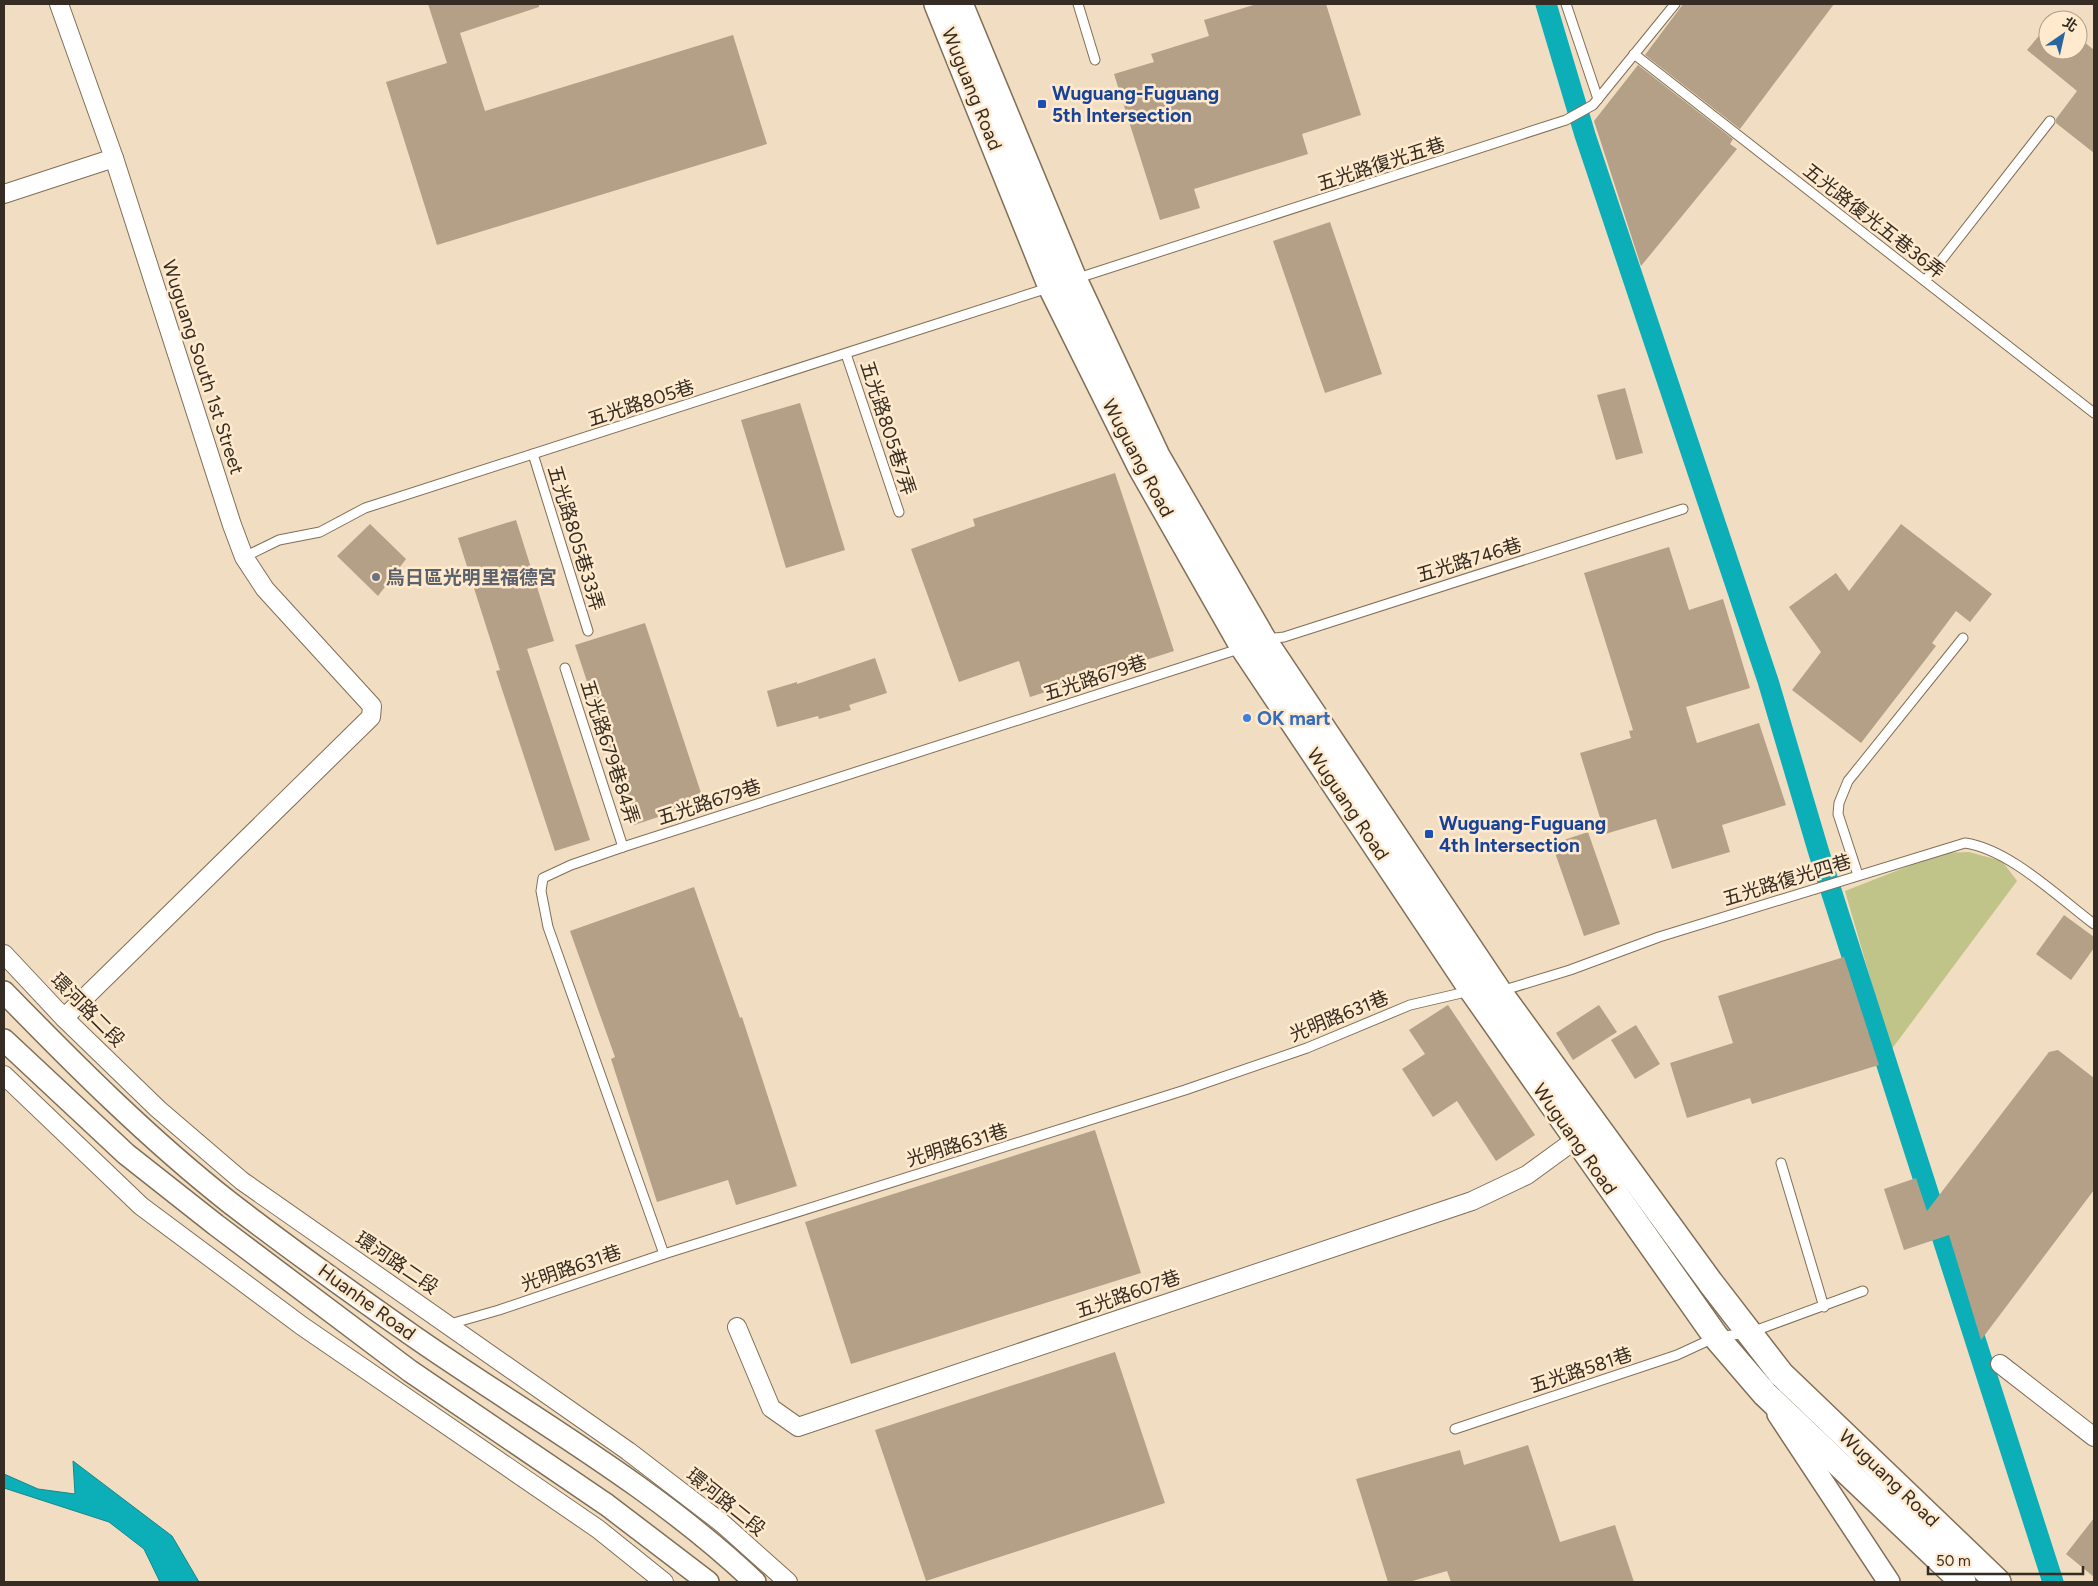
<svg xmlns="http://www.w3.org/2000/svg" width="2098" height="1586" viewBox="0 0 2098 1586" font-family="Figtree,'Noto Sans TC',sans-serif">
  <rect width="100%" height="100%" fill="#f1ddc1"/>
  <!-- green -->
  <polygon fill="#c0c488" points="1969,852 2002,861 2017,881 1891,1050 1845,891 1942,853"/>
  <!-- water -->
  <polygon fill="#0caeb8" stroke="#18878b" points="73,1461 172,1536 199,1582 160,1582 144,1549 109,1522 4,1488 4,1474 38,1489 75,1494"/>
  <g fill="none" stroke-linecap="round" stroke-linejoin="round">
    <!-- canal -->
    <polyline stroke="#0caeb8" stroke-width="21" points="1546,4 1585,135 1768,681 1819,853 2053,1582"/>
  </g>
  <!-- building -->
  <g fill="#b4a086">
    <polygon points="428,4 539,4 539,7 460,33 485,111 733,35 767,144 437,245 386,82 447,63"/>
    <polygon points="1257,4 1326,4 1361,115 1302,134 1308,154 1194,189 1200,208 1160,220 1114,74 1154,62 1151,54 1209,36 1204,20"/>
    <polygon points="1683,4 1834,4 1740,129 1645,55"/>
    <polygon points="2048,25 2048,50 2078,50 2078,37 2094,50 2094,153 2056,123 2056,119 2077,91 2027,50"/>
    <polygon points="1638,65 1733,139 1730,144 1737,149 1641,266 1594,121"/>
    <polygon points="1330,222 1382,374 1325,393 1273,241"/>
    <polygon points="1625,388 1643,453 1616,460 1597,395"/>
    <polygon points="800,403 845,550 786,568 741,420"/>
    <polygon points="1115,473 1174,651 1030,697 1019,661 959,682 911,549 975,526 973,519"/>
    <polygon points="516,520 554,641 527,649 590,840 555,851 496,671 500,670 458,538"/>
    <polygon points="370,524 406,559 378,596 337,556"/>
    <polygon points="1901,524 1992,594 1970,622 1956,611 1932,643 1936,646 1861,743 1792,690 1821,652 1789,607 1836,573 1849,591"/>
    <polygon points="1669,547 1689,610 1723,599 1750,688 1686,707 1697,743 1759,723 1786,805 1722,825 1730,852 1672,869 1656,819 1605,834 1580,753 1631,738 1629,731 1633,730 1584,573"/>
    <polygon points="645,623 704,802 634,825 575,645"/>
    <polygon points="875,658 887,693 849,705 851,710 819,719 818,716 777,727 767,691 797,682 797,684"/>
    <polygon points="1588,832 1620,924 1584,936 1552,844"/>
    <polygon points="694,887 740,1018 742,1017 797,1186 736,1205 728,1180 657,1202 611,1059 615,1057 570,931"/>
    <polygon points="2064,915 2094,937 2094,948 2071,980 2036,954"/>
    <polygon points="1844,957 1879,1065 1752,1104 1750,1098 1687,1118 1670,1063 1733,1043 1718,996"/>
    <polygon points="1448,1005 1535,1135 1496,1161 1457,1101 1433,1117 1402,1069 1425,1054 1409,1030"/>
    <polygon points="1599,1005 1617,1032 1573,1060 1556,1033"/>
    <polygon points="1636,1025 1660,1064 1635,1079 1611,1040"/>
    <polygon points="2058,1050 2094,1078 2094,1190 1981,1340 1949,1235 1904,1250 1884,1189 1916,1178 1927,1211 2049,1052"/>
    <polygon points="1095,1130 1141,1273 851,1364 805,1222"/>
    <polygon points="1115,1352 1165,1503 926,1581 875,1430"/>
    <polygon points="1528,1445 1560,1542 1615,1525 1634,1582 1451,1582 1447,1571 1409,1582 1388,1582 1356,1479 1460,1450 1464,1465"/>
    <polygon points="2094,1518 2094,1577 2066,1554"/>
  </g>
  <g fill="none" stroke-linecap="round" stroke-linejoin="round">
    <defs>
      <g id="service">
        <polyline points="1078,4 1095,60"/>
        <polyline points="1566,4 1598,99"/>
        <polyline points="1634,54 2094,413"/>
        <polyline points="1075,279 1566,120 1593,105 1675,4"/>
        <polyline points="1925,281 2050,121"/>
        <polyline points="846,354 899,512"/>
        <polyline points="533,454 588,631"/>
        <polyline points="244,557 279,540 320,532 365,508 1048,288"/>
        <polyline points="1266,639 1284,637 1683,509"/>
        <polyline points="565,668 623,847"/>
        <polyline points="1858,875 1838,814 1839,803 1848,781 1963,638"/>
        <path d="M1501,991L1570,970L1659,937L1965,843C2009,849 2058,897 2094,924"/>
        <polyline points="1781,1163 1824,1307"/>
        <polyline points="664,1254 548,927 541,891 543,878 571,865 623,847 1242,648"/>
        <polyline points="450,1324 499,1310 664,1254 1185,1090 1307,1048 1410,1005 1470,991"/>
        <polyline points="1455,1429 1677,1355 1716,1337 1749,1333 1863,1291"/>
      </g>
      <g id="minor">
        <polyline points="59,4 114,158 232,525 244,557 265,589 372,706 371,717 64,1018"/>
        <polyline points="4,194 114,158"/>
        <polyline points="4,954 64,1018 158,1109 242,1181 628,1451 723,1524 788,1582"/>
        <polyline points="4,1075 141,1206 302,1326 598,1529 664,1582"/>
        <polyline points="737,1327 771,1408 798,1427 1472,1201 1527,1175 1575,1140"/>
        <polyline points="2000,1364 2094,1437"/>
      </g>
      <g id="tertiary">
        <path d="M4,992C75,1065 149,1139 229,1202C290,1249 353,1294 416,1338C530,1417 654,1486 755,1582"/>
        <polyline points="4,1040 126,1154 216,1225 410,1371 607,1505 708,1582"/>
        <polyline points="1778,1414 1889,1582"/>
      </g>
      <g id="secondary">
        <polyline points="937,4 1051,287 1140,466 1243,647 1472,990 1716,1337 1765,1394 1963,1582"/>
        <polyline points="960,4 1074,279 1157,456 1263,639 1499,992 1710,1282 1781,1374 1998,1582"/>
      </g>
    </defs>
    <!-- service casing -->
    <use href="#service" stroke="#816f56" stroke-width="11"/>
    <!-- minor casing -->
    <use href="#minor" stroke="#816f56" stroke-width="20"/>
    <!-- tertiary casing -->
    <use href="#tertiary" stroke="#816f56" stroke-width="24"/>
    <!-- secondary casing -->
    <use href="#secondary" stroke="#816f56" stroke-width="28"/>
    <!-- service -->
    <use href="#service" stroke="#fff" stroke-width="9"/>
    <!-- minor -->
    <use href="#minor" stroke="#fff" stroke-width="18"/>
    <!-- tertiary -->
    <use href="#tertiary" stroke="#fff" stroke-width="21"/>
    <!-- secondary -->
    <use href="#secondary" stroke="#fff" stroke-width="25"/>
  </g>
  <!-- markers -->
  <g fill="#1a4fb4" stroke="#ffeace" stroke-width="2">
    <rect x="1037" y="99" width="10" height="10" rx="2.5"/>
    <rect x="1424" y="829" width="10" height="10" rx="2.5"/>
  </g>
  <circle fill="#6b7280" stroke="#ffeace" stroke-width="2" cx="376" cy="577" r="5"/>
  <circle fill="#3f7fe0" stroke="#ffeace" stroke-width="2" cx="1247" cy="718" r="5"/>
  <g text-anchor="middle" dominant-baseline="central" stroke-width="5" stroke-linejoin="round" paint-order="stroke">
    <!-- street labels -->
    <g font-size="19" fill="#352d23" stroke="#ffeace">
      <text transform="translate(972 89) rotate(68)">Wuguang Road</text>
      <text transform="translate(1381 164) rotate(-18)">五光路復光五巷</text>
      <text transform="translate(1874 221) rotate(38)">五光路復光五巷36弄</text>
      <text transform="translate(203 367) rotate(72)">Wuguang South 1st Street</text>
      <text transform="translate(641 403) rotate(-18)">五光路805巷</text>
      <text transform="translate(888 428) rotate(72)">五光路805巷7弄</text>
      <text transform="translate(1138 458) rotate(62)">Wuguang Road</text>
      <text transform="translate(576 538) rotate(73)">五光路805巷33弄</text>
      <text transform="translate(1469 560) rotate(-17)">五光路746巷</text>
      <text transform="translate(1095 678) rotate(-18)">五光路679巷</text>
      <text transform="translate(610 752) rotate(72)">五光路679巷84弄</text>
      <text transform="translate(709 802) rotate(-18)">五光路679巷</text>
      <text transform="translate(1348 804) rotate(56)">Wuguang Road</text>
      <text transform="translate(1787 880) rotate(-17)">五光路復光四巷</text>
      <text transform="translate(88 1010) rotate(45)">環河路二段</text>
      <text transform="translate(1339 1016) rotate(-22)">光明路631巷</text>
      <text transform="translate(1575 1139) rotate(55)">Wuguang Road</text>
      <text transform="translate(957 1145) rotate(-17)">光明路631巷</text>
      <text transform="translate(397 1263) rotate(34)">環河路二段</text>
      <text transform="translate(571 1268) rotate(-19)">光明路631巷</text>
      <text transform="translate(1128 1294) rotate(-19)">五光路607巷</text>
      <text transform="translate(367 1302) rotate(36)">Huanhe Road</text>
      <text transform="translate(1581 1370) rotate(-18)">五光路581巷</text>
      <text transform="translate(1889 1478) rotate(44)">Wuguang Road</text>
      <text transform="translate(726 1502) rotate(39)">環河路二段</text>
    </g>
    <!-- transit labels -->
    <g font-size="19" font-weight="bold" fill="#164399" stroke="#ffeace" text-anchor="start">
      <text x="1052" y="93">Wuguang-Fuguang<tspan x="1052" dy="22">5th Intersection</tspan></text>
      <text x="1439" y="823">Wuguang-Fuguang<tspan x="1439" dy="22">4th Intersection</tspan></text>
    </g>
    <!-- worship labels -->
    <g font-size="19" font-weight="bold" fill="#5b616d" stroke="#ffeace" text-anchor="start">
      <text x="386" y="577">烏日區光明里福德宮</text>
    </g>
    <!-- shop labels -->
    <g font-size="19" font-weight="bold" fill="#366cbe" stroke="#ffeace" text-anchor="start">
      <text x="1257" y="718">OK mart</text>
    </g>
  </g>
  <!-- border -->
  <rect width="2098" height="1586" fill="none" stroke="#352d23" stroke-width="10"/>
  <!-- north arrow -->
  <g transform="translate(2063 35) rotate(34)"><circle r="24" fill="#ffeace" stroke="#ae9e8a"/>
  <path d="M0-4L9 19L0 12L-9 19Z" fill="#29669d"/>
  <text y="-8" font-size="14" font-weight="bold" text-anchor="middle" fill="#352d23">北</text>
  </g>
  <!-- scale -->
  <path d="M1928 1566v8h155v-8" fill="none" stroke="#352d23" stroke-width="2.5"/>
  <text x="1936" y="1566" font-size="15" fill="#352d23" stroke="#ffeace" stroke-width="4" paint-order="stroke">50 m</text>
</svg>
